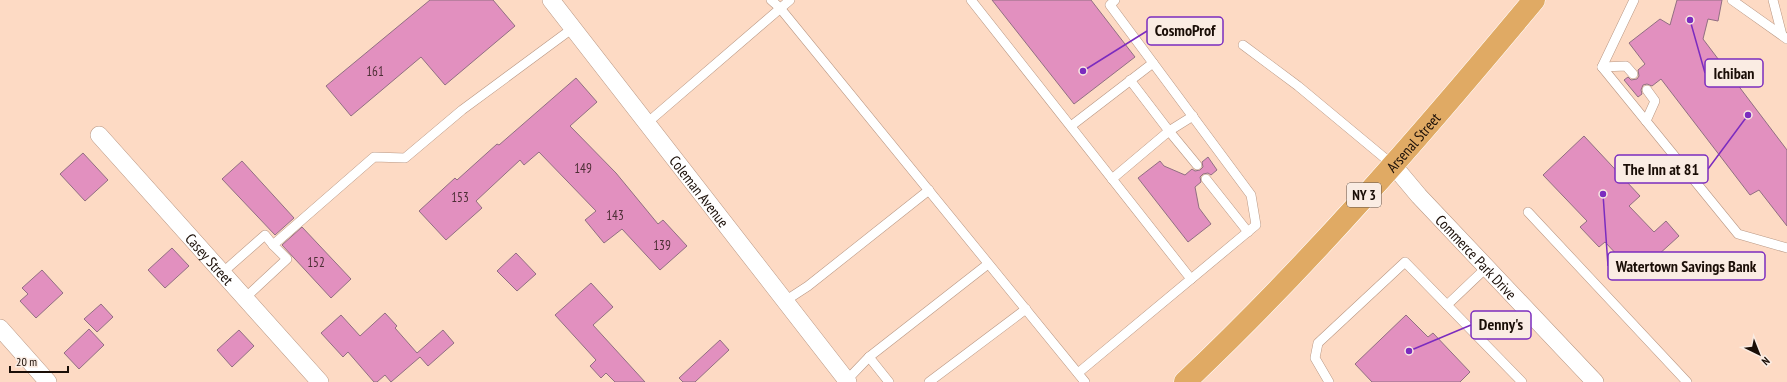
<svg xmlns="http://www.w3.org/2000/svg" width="1787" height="382" viewBox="0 0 1787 382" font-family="'PT Sans Narrow',sans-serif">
  <rect width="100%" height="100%" fill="#fddac4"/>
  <!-- building -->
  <g fill="#e290bf" stroke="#916f82">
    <polygon points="430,0 493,0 515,26 445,85 421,57 351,116 326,86"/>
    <polygon points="992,0 1091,0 1135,57 1074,104"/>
    <polygon points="1677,0 1722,0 1718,21 1708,19 1703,39 1787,150 1787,226 1759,190 1750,195 1661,79 1652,86 1647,84 1643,85 1641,90 1642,94 1638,97 1624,80 1628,77 1631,80 1637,79 1639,76 1638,70 1645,64 1629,43 1660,19 1670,25"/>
    <polygon points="576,78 597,102 570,126 616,173 658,224 663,220 687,246 660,270 622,229 604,243 585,220 596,211 539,152 524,165 520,160 476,201 482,208 446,240 419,211 455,178 457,180 497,144 499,145"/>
    <polygon points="1584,136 1640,196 1629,206 1654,232 1666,221 1679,236 1636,275 1605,242 1599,247 1580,227 1587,221 1543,175"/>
    <polygon points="83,153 108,180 85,201 60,174"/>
    <polygon points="1208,157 1217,170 1211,175 1208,173 1203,174 1200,177 1201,182 1195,187 1199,208 1211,224 1188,242 1138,178 1160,161 1164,166 1185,175 1192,169 1195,171 1200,170 1203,167 1202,162"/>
    <polygon points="242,161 294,218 275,235 222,179"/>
    <polygon points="302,227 351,279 331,298 282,245"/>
    <polygon points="172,248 189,266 165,288 148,270"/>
    <polygon points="516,253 536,274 517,291 497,271"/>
    <polygon points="42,270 63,293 36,318 20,301 28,294 22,288"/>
    <polygon points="591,283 613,307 593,325 645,382 615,382 606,373 601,378 590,366 596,360 555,315"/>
    <polygon points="101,304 113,317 97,332 84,319"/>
    <polygon points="385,313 397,326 395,328 417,353 443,330 454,343 428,366 420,357 391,382 385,375 377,382 374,382 348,352 343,357 321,333 341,315 360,336"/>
    <polygon points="1406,315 1428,337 1433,333 1470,372 1460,382 1372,382 1355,364"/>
    <polygon points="89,329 104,345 79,369 64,353"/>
    <polygon points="239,330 254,346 232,367 217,350"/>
    <polygon points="720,340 729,350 695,382 683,382 679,378"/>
  </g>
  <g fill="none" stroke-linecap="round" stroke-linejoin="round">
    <defs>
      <g id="service">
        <polyline points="771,0 780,8 1085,382"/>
        <polyline points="971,0 1191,279"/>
        <polyline points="1634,0 1602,67 1738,234 1787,248"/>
        <polyline points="1732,0 1787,39"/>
        <polyline points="1773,0 1782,35"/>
        <polyline points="1243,45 1298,86 1393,165"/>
        <polyline points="1602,67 1626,66 1633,74"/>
        <polyline points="1130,80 1169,131 1193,116"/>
        <polyline points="1646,121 1655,101 1647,90"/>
        <polyline points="647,123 790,0"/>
        <polyline points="1071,126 1153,63"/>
        <polyline points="1112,179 1169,131 1197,165"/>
        <polyline points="1206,179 1248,232"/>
        <polyline points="1528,212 1687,382"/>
        <polyline points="222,273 265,235 273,245"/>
        <polyline points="245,298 287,259 273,245 374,157 405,158 462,110 573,28"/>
        <polyline points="785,301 808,286 929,190"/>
        <polyline points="1447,305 1487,267"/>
        <polyline points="1078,373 1256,225 1251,195 1110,5 1115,0"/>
        <polyline points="845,382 869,357"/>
        <polyline points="889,382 869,357 988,264"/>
        <polyline points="929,382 1026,309"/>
        <polyline points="1329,382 1315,358 1318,343 1405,262 1522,382"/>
      </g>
      <g id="minor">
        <path id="s1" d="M551,0L848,382"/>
        <path id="s2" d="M99,135L320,382"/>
        <path id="s3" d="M1393,165L1419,196L1595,382"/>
        <polyline points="0,328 48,382"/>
      </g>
      <g id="trunk">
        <path id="s4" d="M1185,382C1310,264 1424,132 1534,0"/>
      </g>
    </defs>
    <!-- service casing -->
    <use href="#service" stroke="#b99783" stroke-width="10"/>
    <!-- minor casing -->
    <use href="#minor" stroke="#b99783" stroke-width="18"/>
    <!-- trunk casing -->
    <use href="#trunk" stroke="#fff" stroke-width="23"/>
    <!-- service -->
    <use href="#service" stroke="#fff" stroke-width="9"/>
    <!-- minor -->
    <use href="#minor" stroke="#fff" stroke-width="17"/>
    <!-- trunk -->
    <use href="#trunk" stroke="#e0aa64" stroke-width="22"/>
  </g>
  <g text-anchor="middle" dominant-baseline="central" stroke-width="4" stroke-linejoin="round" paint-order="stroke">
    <!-- number labels -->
    <g font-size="13" fill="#4c2e35">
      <text x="375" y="71">161</text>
      <text x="583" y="168">149</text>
      <text x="460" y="197">153</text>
      <text x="615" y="215">143</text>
      <text x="662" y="245">139</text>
      <text x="316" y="262">152</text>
    </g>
    <!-- shield labels -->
    <rect fill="#faece3" stroke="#5d5149" stroke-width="1" x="1347" y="183" width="34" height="24" rx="3"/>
    <g font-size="14" font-weight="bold" fill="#1a0e07">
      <text x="1364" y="195">NY 3</text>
    </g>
    <!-- street labels -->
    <g font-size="15" fill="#1a0e07" stroke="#faece3">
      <text stroke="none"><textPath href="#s4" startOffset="331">Arsenal Street</textPath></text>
      <text stroke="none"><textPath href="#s1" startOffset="242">Coleman Avenue</textPath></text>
      <text stroke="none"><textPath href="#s3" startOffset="124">Commerce Park Drive</textPath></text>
      <text stroke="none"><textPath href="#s2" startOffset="166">Casey Street</textPath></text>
    </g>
  </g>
  <!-- callouts -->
  <path fill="none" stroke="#7b2cbf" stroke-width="1.5" d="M1083 71L1147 31M1690 20L1705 73M1748 115L1708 169M1603 194L1608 266M1409 351L1471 325"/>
  <g fill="#7b2cbf" stroke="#faece3" stroke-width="1.5">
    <circle cx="1083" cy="71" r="4"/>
    <circle cx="1690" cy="20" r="4"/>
    <circle cx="1748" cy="115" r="4"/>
    <circle cx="1603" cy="194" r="4"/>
    <circle cx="1409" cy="351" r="4"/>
  </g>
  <g fill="#faece3" stroke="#7b2cbf" stroke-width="1.5">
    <rect x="1147" y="17" width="76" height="28" rx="4"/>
    <rect x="1705" y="59" width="58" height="28" rx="4"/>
    <rect x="1615" y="155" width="93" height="28" rx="4"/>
    <rect x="1608" y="252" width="157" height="28" rx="4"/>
    <rect x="1471" y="311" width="60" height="28" rx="4"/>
  </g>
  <g font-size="16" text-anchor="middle" font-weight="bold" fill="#1a0e07">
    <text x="1185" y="36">CosmoProf</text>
    <text x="1734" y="79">Ichiban</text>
    <text x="1661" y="175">The Inn at 81</text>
    <text x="1686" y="272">Watertown Savings Bank</text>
    <text x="1501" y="330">Denny's</text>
  </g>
  <!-- north arrow -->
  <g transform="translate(1759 354) rotate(137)" stroke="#faece3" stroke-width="3" paint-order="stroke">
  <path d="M0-3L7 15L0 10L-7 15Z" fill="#1a0e07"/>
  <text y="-6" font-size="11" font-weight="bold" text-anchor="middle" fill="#1a0e07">N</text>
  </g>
  <!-- scale -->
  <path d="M10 366v6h58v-6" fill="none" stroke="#1a0e07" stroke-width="2"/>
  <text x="16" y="366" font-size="12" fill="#1a0e07" stroke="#faece3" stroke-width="3" paint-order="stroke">20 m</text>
</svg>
